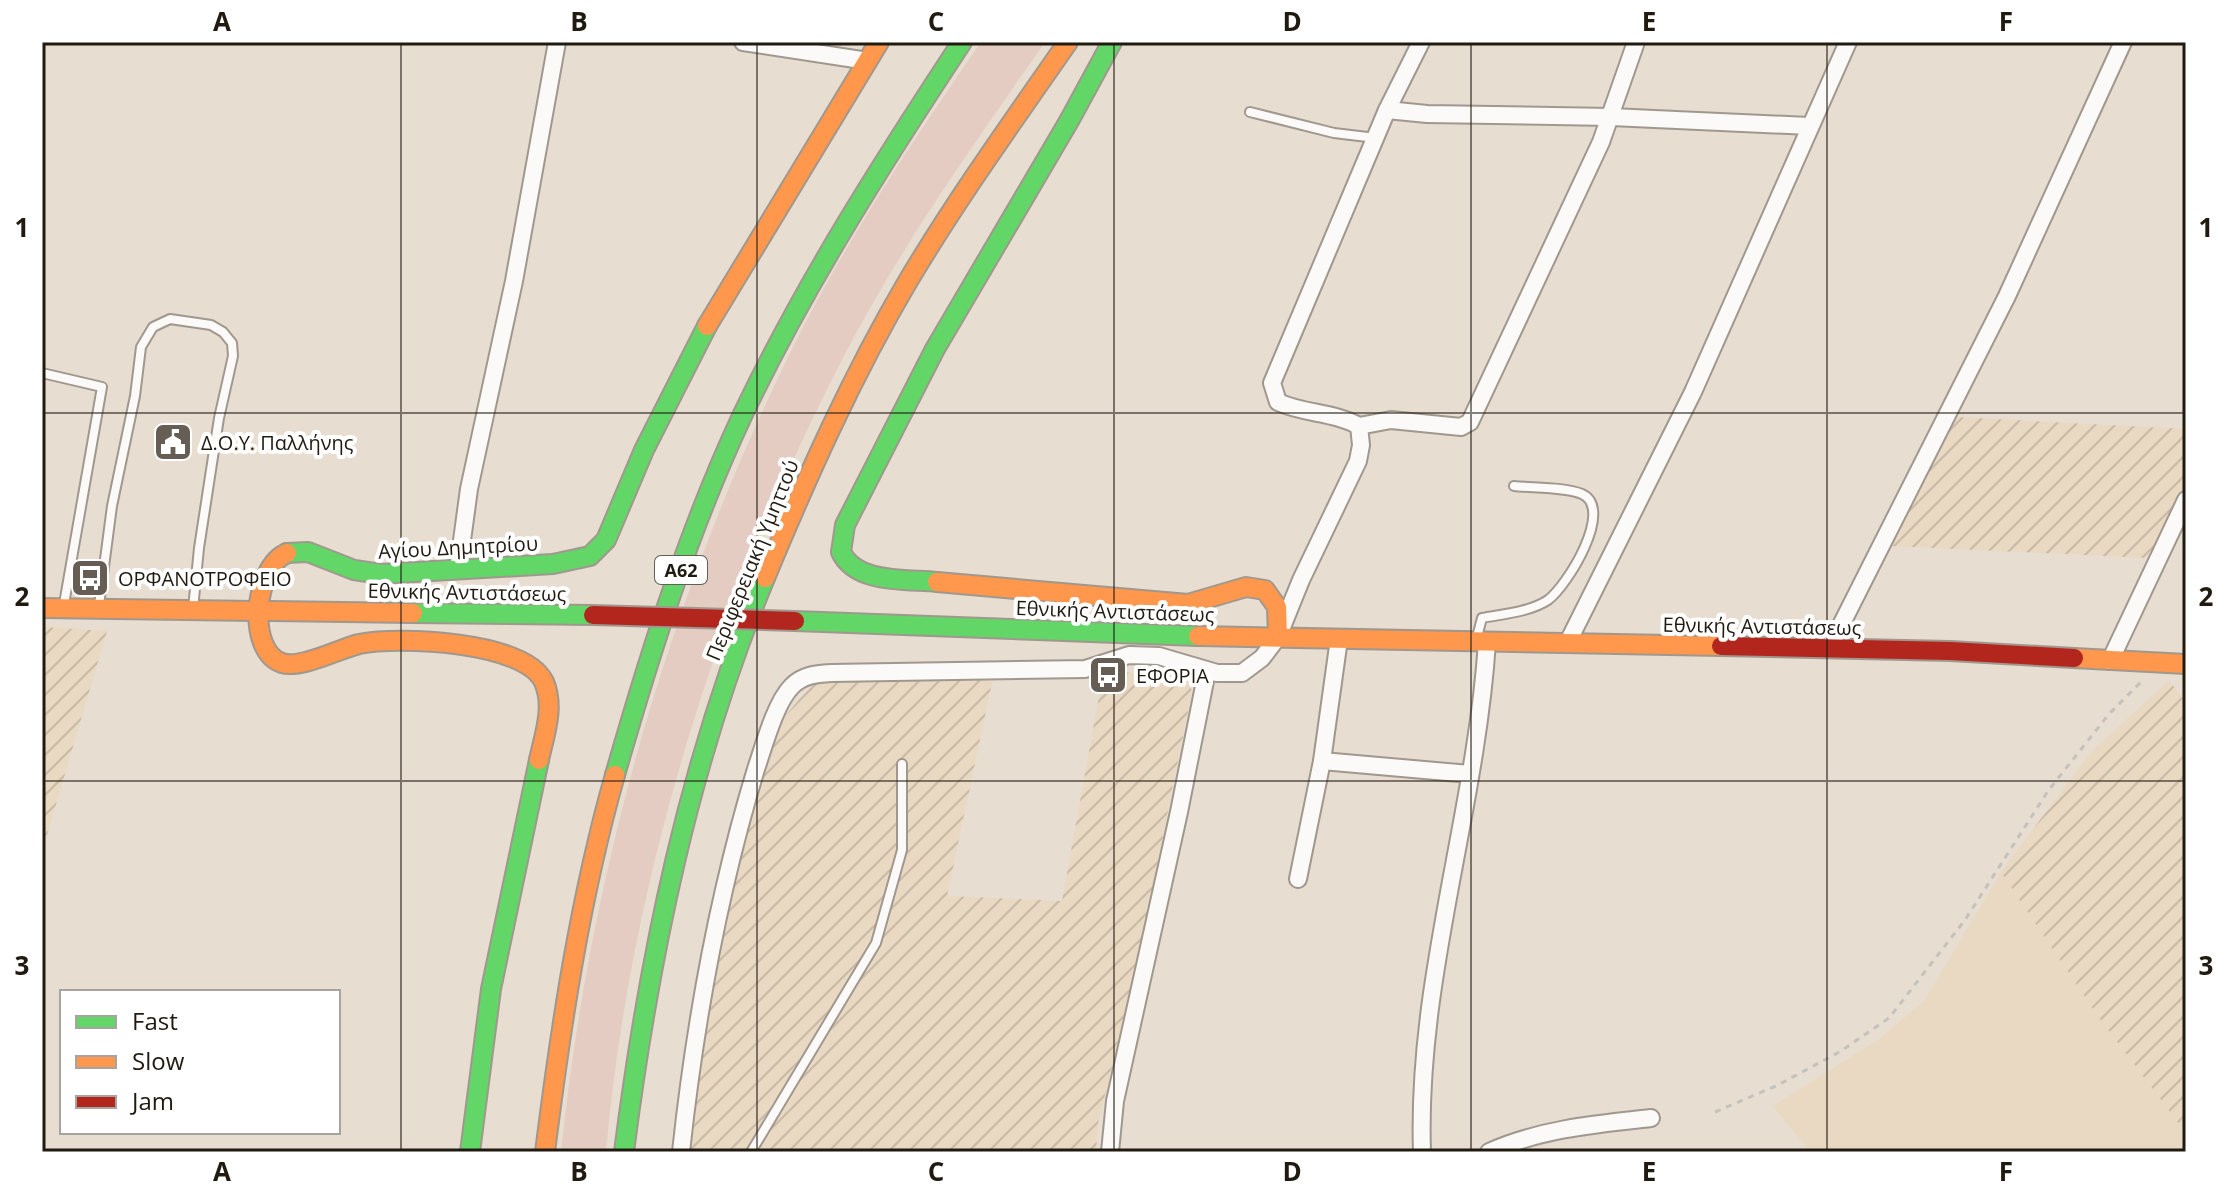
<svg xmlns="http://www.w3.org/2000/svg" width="2228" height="1194" viewBox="0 0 2228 1194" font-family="'Open Sans',sans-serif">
  <defs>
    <pattern id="industrial-furrows" width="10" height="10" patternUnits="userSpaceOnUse" patternTransform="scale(2)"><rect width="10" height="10" fill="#e9d9c2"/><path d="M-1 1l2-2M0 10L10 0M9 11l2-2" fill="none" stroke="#c8baa6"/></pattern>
  </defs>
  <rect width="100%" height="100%" fill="#e7ddd0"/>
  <!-- built -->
  <polygon fill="#e9d9c2" points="2001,872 2097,1015 2186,1133 2186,1152 1810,1152 1773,1106 1878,1040 1924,1001"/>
  <!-- industrial -->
  <g fill="url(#industrial-furrows)">
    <polygon points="1957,417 2186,429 2186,483 2148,558 1890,546"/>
    <polygon points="42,627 107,631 42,852"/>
    <polygon points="1104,669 1188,681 1192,691 1135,975 1098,1123 1096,1152 687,1152 696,1074 728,901 752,804 776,727 817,678 993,678 947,896 1062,901"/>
    <polygon points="2169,680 2186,703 2186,1133 2097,1015 2001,872 2090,753"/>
  </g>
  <!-- green -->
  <path fill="#e5ccc2" d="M981,42H1045C975,143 902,244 845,354C719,595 630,880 606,1152H561C590,872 669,597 794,345C847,239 914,139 981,42Z"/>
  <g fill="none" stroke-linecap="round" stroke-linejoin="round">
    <defs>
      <g id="lane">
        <polyline points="1250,112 1334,133 1376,138"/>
        <polyline points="42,373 102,387 64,604"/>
        <polyline points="99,605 112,506 135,396 141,347 153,327 170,319 211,325 223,332 232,343 233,356 219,418 199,548 193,609"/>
        <path d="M1477,637L1482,618C1503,614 1530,612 1548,600C1567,586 1615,509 1582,494C1566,487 1533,488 1514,486"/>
        <polyline points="751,1152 876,943 902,850 902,764"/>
      </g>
      <g id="street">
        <polyline points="743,42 868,61"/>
        <polyline points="1387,110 1427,114 1611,117 1809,126"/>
        <polyline points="1359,426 1391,420 1461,427 1470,422 1601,142 1636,42"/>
        <polyline points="458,570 469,489 514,281 557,42"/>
        <polyline points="1567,644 1693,392 1848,42"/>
        <polyline points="1829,649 2007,296 2123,42"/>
        <polyline points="2110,661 2186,500"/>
        <polyline points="1322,761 1470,774"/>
        <polyline points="1298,879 1322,761 1339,639"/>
        <path d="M681,1152C695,1022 718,894 756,769C764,746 775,703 792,686C803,675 816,674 831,673L1085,669L1129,655L1159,656L1217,673H1242L1262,658L1278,637L1301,580L1358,461L1361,445L1359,426C1334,412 1304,414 1278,402L1272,383L1387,110L1421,42"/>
        <polyline points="1110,1152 1115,1101 1179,812 1207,671"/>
        <path d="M1422,1152C1416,980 1476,813 1487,642"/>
        <path d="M1489,1152C1540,1129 1596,1124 1651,1118"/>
      </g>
      <g id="fast">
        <polyline points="287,553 308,552 354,570 381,574 553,564 590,556 606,540 644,450 707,326"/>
        <path d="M937,582C907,579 856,584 841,552L845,525L935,349L1069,121L1112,42"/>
        <polyline points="413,613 593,615"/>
        <polyline points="795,621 1198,636"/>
        <path d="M615,775C650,653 689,529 743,414C805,284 883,162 962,42"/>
        <polyline points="470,1152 491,989 539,760"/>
        <path d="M624,1152C649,956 689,761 765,578"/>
      </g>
      <g id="slow">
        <polyline points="707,326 879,42"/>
        <path d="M287,553C254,567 246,651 282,663C301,669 339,649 359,644C398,636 525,641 544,682C555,707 544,736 539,760"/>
        <path d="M765,578C807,477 852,376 908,281C957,199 1013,121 1068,42"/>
        <polyline points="937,582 1188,604 1246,587 1265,590 1277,607 1278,637"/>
        <polyline points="42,608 413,613"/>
        <polyline points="1198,636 1721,646"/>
        <polyline points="2074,658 2186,664"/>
        <path d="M545,1152C561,1025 580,898 615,775"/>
      </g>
      <polyline id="jam" points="1721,646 1950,651 2074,658"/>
    </defs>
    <!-- lane casing -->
    <use href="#lane" stroke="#a0988e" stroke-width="12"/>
    <!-- street casing -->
    <use href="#street" stroke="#a0988e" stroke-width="20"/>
    <!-- fast casing -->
    <use href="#fast" stroke="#a0988e" stroke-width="22"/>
    <!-- slow casing -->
    <use href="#slow" stroke="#a0988e" stroke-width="22"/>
    <!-- jam casing -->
    <use href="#jam" stroke="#a0988e" stroke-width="22"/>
    <!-- path -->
    <polyline stroke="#c5c1bd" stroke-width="3" stroke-dasharray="6 6" stroke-linecap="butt" points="1715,1112 1778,1085 1841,1051 1889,1018 1965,920 2048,791 2109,714 2141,682"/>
    <!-- lane -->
    <use href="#lane" stroke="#fbfaf8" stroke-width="8"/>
    <!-- street -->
    <use href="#street" stroke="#fbfaf8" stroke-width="16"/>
    <!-- fast -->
    <use href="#fast" stroke="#63d668" stroke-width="18"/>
    <!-- slow -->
    <use href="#slow" stroke="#ff974d" stroke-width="18"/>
    <!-- jam -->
    <use href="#jam" stroke="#b3261e" stroke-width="18"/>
    <defs>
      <polyline id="jam-bridge" points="593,615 795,621"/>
    </defs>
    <!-- jam-bridge casing -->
    <use href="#jam-bridge" stroke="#a0988e" stroke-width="22" stroke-linecap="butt"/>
    <!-- jam-bridge -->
    <use href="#jam-bridge" stroke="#b3261e" stroke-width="18"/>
  </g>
  <!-- grid -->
  <path fill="none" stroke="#201a11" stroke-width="2" stroke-opacity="0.55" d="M401,42V1152M757,42V1152M1114,42V1152M1471,42V1152M1827,42V1152M42,413H2186M42,781H2186"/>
  <!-- icons -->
  <defs>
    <symbol id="civic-square" viewBox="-11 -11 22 22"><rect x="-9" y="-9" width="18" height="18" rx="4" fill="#665e54" stroke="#fff"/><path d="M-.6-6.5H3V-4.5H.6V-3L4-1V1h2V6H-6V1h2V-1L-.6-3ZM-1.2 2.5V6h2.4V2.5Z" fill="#fff"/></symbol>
    <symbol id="bus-square" viewBox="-11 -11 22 22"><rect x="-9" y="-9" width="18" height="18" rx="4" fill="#665e54" stroke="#fff"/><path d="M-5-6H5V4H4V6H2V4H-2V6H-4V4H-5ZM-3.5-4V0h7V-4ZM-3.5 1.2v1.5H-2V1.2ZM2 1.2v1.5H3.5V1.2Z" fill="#fff"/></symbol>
  </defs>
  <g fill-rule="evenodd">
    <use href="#civic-square" x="151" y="420" width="44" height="44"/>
    <use href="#bus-square" x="68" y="556" width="44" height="44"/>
    <use href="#bus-square" x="1086" y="653" width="44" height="44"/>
  </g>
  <g text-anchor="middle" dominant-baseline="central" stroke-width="8" stroke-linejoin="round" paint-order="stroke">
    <!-- shield labels -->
    <rect fill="#fff" stroke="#635f58" stroke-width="2" x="655" y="556" width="52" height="28" rx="6"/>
    <g font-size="18" font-weight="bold" fill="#201a11">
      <text x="681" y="570">Α62</text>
    </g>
    <!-- poi labels -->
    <g font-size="20" fill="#201a11" stroke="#fff" text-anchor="start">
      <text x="201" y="442">Δ.Ο.Υ. Παλλήνης</text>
      <text x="118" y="578">ΟΡΦΑΝΟΤΡΟΦΕΙΟ</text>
      <text x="1136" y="675">ΕΦΟΡΙΑ</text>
    </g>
    <!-- street labels -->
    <g font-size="20" fill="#201a11" stroke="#fff">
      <text transform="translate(458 547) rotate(-3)">Αγίου Δημητρίου</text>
      <text transform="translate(752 560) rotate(-68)">Περιφερειακή Υμηττού</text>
      <text transform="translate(467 592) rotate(1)">Εθνικής Αντιστάσεως</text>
      <text transform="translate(1115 611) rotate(2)">Εθνικής Αντιστάσεως</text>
      <text transform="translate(1762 626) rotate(1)">Εθνικής Αντιστάσεως</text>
    </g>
  </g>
  <!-- border -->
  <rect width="2228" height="1194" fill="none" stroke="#ffffff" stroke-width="88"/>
  <!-- legend -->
  <rect x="60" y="990" width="280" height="144" fill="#ffffff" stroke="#a6a3a0" stroke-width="2"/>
  <rect x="76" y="1016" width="40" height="12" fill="#63d668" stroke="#a6a3a0" stroke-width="2"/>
  <text x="132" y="1030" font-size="24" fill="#201a11">Fast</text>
  <rect x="76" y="1056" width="40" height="12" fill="#ff974d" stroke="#a6a3a0" stroke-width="2"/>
  <text x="132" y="1070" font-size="24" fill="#201a11">Slow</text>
  <rect x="76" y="1096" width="40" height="12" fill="#b3261e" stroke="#a6a3a0" stroke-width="2"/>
  <text x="132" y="1110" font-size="24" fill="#201a11">Jam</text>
  <rect x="44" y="44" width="2140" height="1106" fill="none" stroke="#201a11" stroke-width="3"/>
  <g font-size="26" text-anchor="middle" font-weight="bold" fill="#201a11">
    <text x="222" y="31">A</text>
    <text x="579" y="31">B</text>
    <text x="936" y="31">C</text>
    <text x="1292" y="31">D</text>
    <text x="1649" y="31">E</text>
    <text x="2006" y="31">F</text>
    <text x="22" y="237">1</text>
    <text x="2206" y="237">1</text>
    <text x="22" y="606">2</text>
    <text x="2206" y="606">2</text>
    <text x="22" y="975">3</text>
    <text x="2206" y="975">3</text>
    <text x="222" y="1181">A</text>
    <text x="579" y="1181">B</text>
    <text x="936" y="1181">C</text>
    <text x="1292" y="1181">D</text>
    <text x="1649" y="1181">E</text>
    <text x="2006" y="1181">F</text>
  </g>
</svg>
